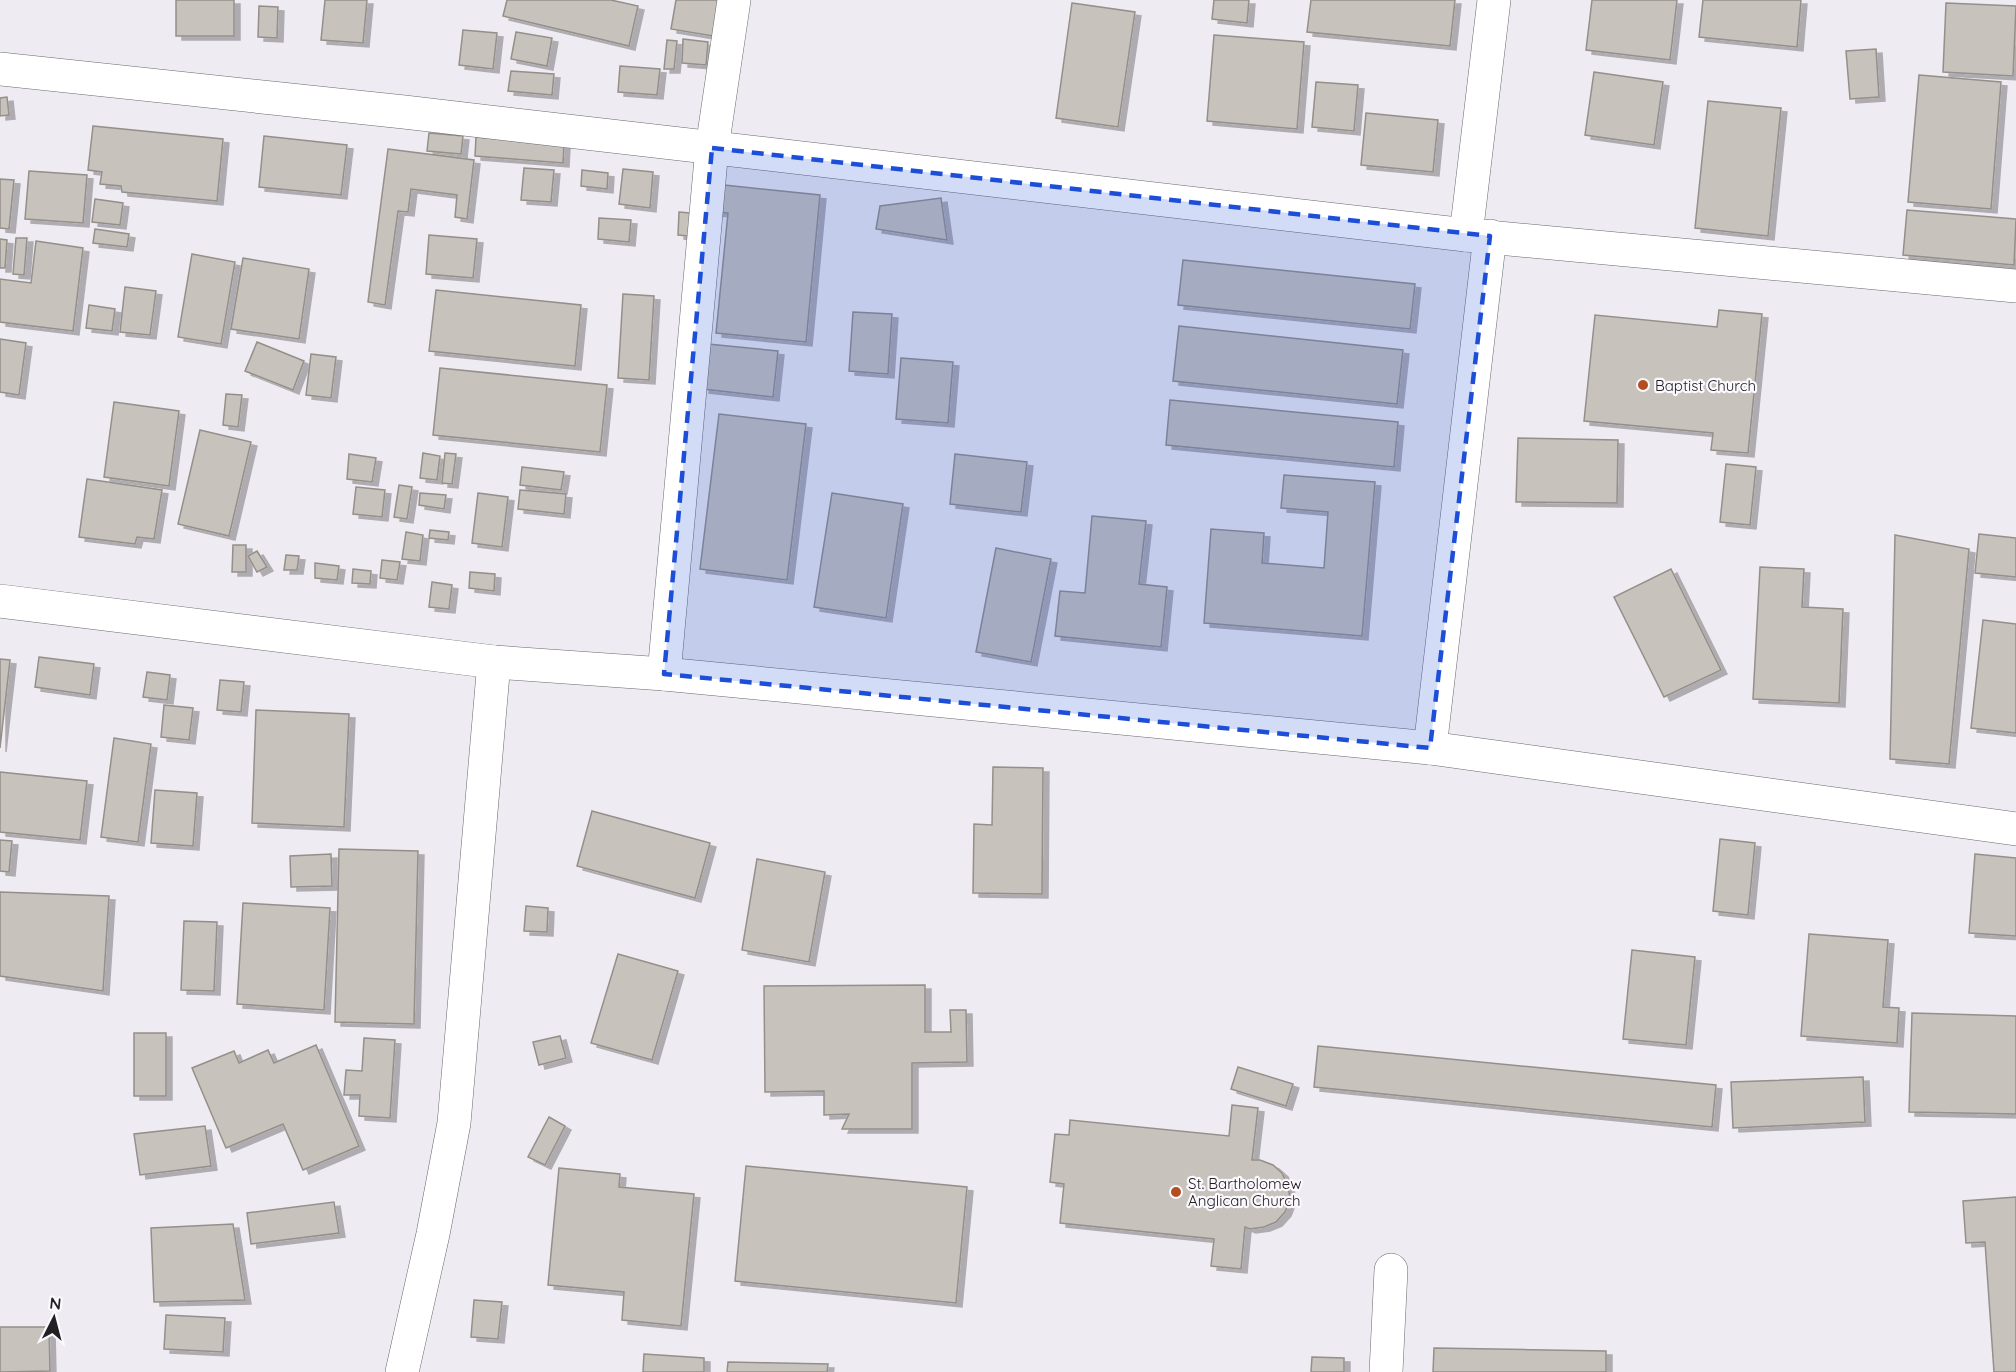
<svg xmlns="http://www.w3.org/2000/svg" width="2016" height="1372" viewBox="0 0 2016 1372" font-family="Quicksand,sans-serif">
  <defs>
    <filter id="shadow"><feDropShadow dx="6" dy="4" stdDeviation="0" flood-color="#0004"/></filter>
  </defs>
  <rect width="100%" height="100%" fill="#eeebf2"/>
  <!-- building -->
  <g fill="#c7c2bb" stroke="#949089" stroke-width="1.5" filter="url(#shadow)">
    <rect x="176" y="0" width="58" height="36"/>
    <polygon points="325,0 367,0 363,43 321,40"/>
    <polygon points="507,0 611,0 638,6 629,46 503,16"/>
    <polygon points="676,0 720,0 713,36 671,29"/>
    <polygon points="1214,0 1249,0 1247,23 1212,19"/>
    <polygon points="1311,0 1455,0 1450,46 1307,32"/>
    <polygon points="1592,0 1677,0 1670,60 1586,50"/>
    <polygon points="1703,0 1801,0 1797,47 1699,37"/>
    <polygon points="1072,3 1135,12 1118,127 1056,118"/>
    <polygon points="1946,3 2016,6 2013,76 1943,72"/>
    <polygon points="259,6 278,7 277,38 258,37"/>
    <polygon points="463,30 497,33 493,69 459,65"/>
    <polygon points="516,32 552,38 547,66 511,59"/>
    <polygon points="1214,35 1304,42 1297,129 1207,121"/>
    <polygon points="683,39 708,42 706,65 682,63"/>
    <polygon points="667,40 677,41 674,69 664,69"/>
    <polygon points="1876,49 1879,97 1850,99 1846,51"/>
    <polygon points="620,66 660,69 657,95 618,92"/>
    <polygon points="511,71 554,74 552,95 508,91"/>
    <polygon points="1594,72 1663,82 1654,145 1585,135"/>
    <polygon points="1919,75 2001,82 1991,209 1908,202"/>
    <polygon points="1316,82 1358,85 1354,131 1312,127"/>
    <polygon points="7,97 9,115 0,116 0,98"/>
    <polygon points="1708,101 1781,108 1768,236 1695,228"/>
    <polygon points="1366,113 1438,120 1433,172 1361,165"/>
    <polygon points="93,126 223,139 217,201 122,192 121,186 100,184 102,172 88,170"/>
    <polygon points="429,133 463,136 461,154 427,151"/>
    <polygon points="264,136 347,145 341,195 259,187"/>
    <polygon points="476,137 564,144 563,163 475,156"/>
    <polygon points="388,149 474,160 467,219 455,217 457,195 411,189 408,212 398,211 385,305 368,302"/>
    <polygon points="524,168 554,170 551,202 521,200"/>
    <polygon points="623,169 653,172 650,208 619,204"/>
    <polygon points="582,170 608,173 607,189 581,186"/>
    <polygon points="29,171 87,175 83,223 25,219"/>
    <polygon points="0,179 14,180 9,229 0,228"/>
    <polygon points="715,184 820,195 806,342 716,333 728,213 712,212"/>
    <polygon points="941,198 947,240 876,229 880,206"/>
    <polygon points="95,199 123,203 120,225 92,222"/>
    <polygon points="1907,210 2016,219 2014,265 1903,255"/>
    <polygon points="679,212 701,214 699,237 678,235"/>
    <polygon points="599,218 631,220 629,242 598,239"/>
    <polygon points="95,229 129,234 127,247 93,243"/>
    <polygon points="429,235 477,239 473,278 426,274"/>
    <polygon points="16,238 27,238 24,275 13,274"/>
    <polygon points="0,239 7,240 5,268 0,268"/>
    <polygon points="36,241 83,248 73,331 0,322 0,279 31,283"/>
    <polygon points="192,254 235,262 221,344 178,337"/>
    <polygon points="243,258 309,269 299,339 231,329"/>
    <polygon points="1183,260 1415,284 1410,329 1178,305"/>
    <polygon points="125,287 156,291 150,335 120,332"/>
    <polygon points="436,290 581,305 575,366 429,351"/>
    <polygon points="623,294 654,296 649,380 618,378"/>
    <polygon points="89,305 115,309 112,331 86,328"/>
    <polygon points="1719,310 1762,314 1748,453 1711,450 1713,433 1584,421 1595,315 1717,327"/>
    <polygon points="853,312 892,314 888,374 849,371"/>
    <polygon points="1179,326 1403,350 1397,404 1173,381"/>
    <polygon points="0,339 26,343 19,395 0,392"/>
    <polygon points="257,342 304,361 293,390 245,371"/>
    <polygon points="708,344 778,351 773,397 703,389"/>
    <polygon points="311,354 336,357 331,398 306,395"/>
    <polygon points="901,358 953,362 948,423 896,419"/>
    <polygon points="440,368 607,385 600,452 433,435"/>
    <polygon points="226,394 242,395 238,427 223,425"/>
    <polygon points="1170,400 1398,422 1394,467 1166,445"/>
    <polygon points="114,402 179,411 169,486 104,477"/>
    <polygon points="719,414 806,424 787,580 700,569"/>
    <polygon points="200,430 251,442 229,536 178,524"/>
    <polygon points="1518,438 1618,440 1617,503 1516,502"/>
    <polygon points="423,453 440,456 437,480 420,478"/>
    <polygon points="445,453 456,454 452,484 442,483"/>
    <polygon points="349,454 376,458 372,482 347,479"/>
    <polygon points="955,454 1027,462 1021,512 950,504"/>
    <polygon points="1726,464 1756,467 1750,525 1720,522"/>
    <polygon points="522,467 564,472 561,490 520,485"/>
    <polygon points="1284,475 1375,482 1362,636 1204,623 1211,529 1264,533 1262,563 1324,568 1328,512 1281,508"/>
    <polygon points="87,479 162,490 154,539 137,537 135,544 79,537"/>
    <polygon points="399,485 412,487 407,519 394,517"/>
    <polygon points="356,487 385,490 382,517 353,514"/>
    <polygon points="520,490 566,494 564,514 518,509"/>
    <polygon points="420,493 446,495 444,509 419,505"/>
    <polygon points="478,493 508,497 502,547 472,543"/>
    <polygon points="832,493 903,504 886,618 814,607"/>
    <polygon points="1092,516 1146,521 1139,584 1167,587 1161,647 1055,636 1060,591 1085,593"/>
    <polygon points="430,530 449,532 448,540 429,538"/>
    <polygon points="406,532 423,535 420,561 402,559"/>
    <polygon points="1979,534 2016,538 2016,577 1975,573"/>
    <polygon points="1895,535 1969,549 1949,764 1890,759"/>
    <polygon points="233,545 246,545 246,572 232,572"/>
    <polygon points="996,548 1051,559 1031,662 976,652"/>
    <polygon points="257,551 267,567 257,572 248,556"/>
    <polygon points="286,555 299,556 297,570 284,570"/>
    <polygon points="382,560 400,562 397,580 380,578"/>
    <polygon points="315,563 339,566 337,580 315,578"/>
    <polygon points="1760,567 1804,569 1802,607 1843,609 1839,703 1753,699"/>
    <polygon points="353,569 371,571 370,584 352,583"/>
    <polygon points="1671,569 1721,670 1664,697 1614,597"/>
    <polygon points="470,572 495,574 494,591 469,588"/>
    <polygon points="432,582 452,585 449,609 429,607"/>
    <polygon points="1983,620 2016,624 2016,733 1971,728"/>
    <polygon points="39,657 94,664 90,695 35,687"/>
    <polygon points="0,659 10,660 0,748"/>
    <polygon points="147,672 170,675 167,700 143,697"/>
    <polygon points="220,680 244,682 241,712 217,710"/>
    <polygon points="164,705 193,708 189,740 161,737"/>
    <polygon points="256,710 349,714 344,827 252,823"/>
    <polygon points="114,738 151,744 138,842 101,837"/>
    <polygon points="993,767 1043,768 1042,894 973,893 974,824 992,825"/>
    <polygon points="0,772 87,781 80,840 0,832"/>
    <polygon points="155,790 197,793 193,846 151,843"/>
    <polygon points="592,811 710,843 695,898 577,866"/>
    <polygon points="1720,839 1755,843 1748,915 1713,911"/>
    <polygon points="0,840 12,841 9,872 0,871"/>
    <polygon points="339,849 418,851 414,1024 335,1022"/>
    <polygon points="331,854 332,886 291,887 290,856"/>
    <polygon points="1975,854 2016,858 2016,936 1969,933"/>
    <polygon points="757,859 825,872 809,962 742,950"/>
    <polygon points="0,892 109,896 103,991 0,976"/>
    <polygon points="243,903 330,908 324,1010 237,1004"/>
    <polygon points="526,906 548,908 547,932 524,931"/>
    <polygon points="184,921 217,922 214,991 181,990"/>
    <polygon points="1809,934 1888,940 1883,1007 1899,1008 1897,1043 1801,1036"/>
    <polygon points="1632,950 1695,957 1686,1045 1623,1039"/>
    <polygon points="618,954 678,971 652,1060 591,1043"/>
    <polygon points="925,985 925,1032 951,1032 950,1010 966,1010 967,1062 912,1063 912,1129 842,1129 849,1114 824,1115 824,1091 765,1092 764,986"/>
    <polygon points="1912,1013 2016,1016 2016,1114 1909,1112"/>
    <rect x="134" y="1033" width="32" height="63"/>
    <polygon points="560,1036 566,1058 539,1065 533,1042"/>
    <polygon points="364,1038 395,1040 390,1118 359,1116 360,1095 344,1095 346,1070 362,1071"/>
    <polygon points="316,1045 359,1146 303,1170 283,1124 226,1148 192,1068 234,1051 239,1063 268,1050 274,1063"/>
    <polygon points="1318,1046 1716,1085 1712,1127 1314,1087"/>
    <polygon points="1238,1067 1293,1084 1286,1106 1231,1089"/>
    <polygon points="1863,1077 1865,1122 1733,1128 1731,1082"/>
    <polygon points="1232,1105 1258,1108 1252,1160 1260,1160 1273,1165 1282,1173 1288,1186 1290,1199 1285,1212 1276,1222 1264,1227 1250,1229 1245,1227 1241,1269 1211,1266 1214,1239 1060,1223 1064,1184 1050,1182 1055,1134 1069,1135 1070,1120 1229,1136"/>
    <polygon points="549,1117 565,1126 545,1165 528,1157"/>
    <polygon points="205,1126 211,1166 140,1175 134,1134"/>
    <polygon points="746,1166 967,1187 956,1303 735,1281"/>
    <polygon points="559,1168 620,1174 619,1187 694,1194 681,1326 622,1320 624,1292 548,1285"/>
    <polygon points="2016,1197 2016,1372 1994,1372 1985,1242 1966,1243 1963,1201"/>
    <polygon points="334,1202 339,1233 251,1244 247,1213"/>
    <polygon points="233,1224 245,1300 154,1302 151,1228"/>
    <polygon points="474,1300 502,1302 498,1339 471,1337"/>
    <polygon points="166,1315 225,1318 223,1352 164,1349"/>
    <polygon points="0,1327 49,1327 50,1371 0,1372"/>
    <polygon points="1434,1348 1606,1351 1606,1372 1433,1372"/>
    <polygon points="644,1354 704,1358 704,1372 643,1372"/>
    <polygon points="1312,1357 1344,1358 1344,1372 1311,1372"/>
    <polygon points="728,1362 828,1364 827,1372 727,1372"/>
  </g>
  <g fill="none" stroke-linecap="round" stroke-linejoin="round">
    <defs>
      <g id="minor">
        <polyline points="0,69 404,112 1466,235 2016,286"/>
        <polyline points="1466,235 1494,0"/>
        <polyline points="0,601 494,662 664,674 1430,748 2016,829"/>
        <polyline points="664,674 712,148 734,0"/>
        <polyline points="1430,748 1490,236"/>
        <polyline points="402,1372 433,1234 454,1123 494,662"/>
        <polyline points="1386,1372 1391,1270"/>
      </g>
    </defs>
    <!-- minor casing -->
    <use href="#minor" stroke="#6b686e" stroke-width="34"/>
    <!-- minor -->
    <use href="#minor" stroke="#fff" stroke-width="33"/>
  </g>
  <!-- marked area -->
  <path fill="#1d4ed8" fill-opacity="0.2" stroke="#1d4ed8" stroke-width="4.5" stroke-dasharray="12 8" stroke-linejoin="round" d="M712,148L1490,236L1430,748L664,674Z"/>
  <!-- markers -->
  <g fill="#b34e21" stroke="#fbf8fe" stroke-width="2">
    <circle cx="1643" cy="385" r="6"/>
    <circle cx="1176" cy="1192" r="6"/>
  </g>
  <g text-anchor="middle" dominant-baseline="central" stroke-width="4.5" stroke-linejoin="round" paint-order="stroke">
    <!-- poi labels -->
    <g font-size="15" fill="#222023" stroke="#fbf8fe" text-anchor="start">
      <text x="1655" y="385">Baptist Church</text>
      <text x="1188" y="1183">St. Bartholomew<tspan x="1188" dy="17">Anglican Church</tspan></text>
    </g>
  </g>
  <!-- north arrow -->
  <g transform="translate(54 1318) rotate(6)" stroke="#fbf8fe" stroke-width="4.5" paint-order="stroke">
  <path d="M0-4.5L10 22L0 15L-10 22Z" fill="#222023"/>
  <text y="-9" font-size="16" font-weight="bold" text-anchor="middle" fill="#222023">N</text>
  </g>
</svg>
